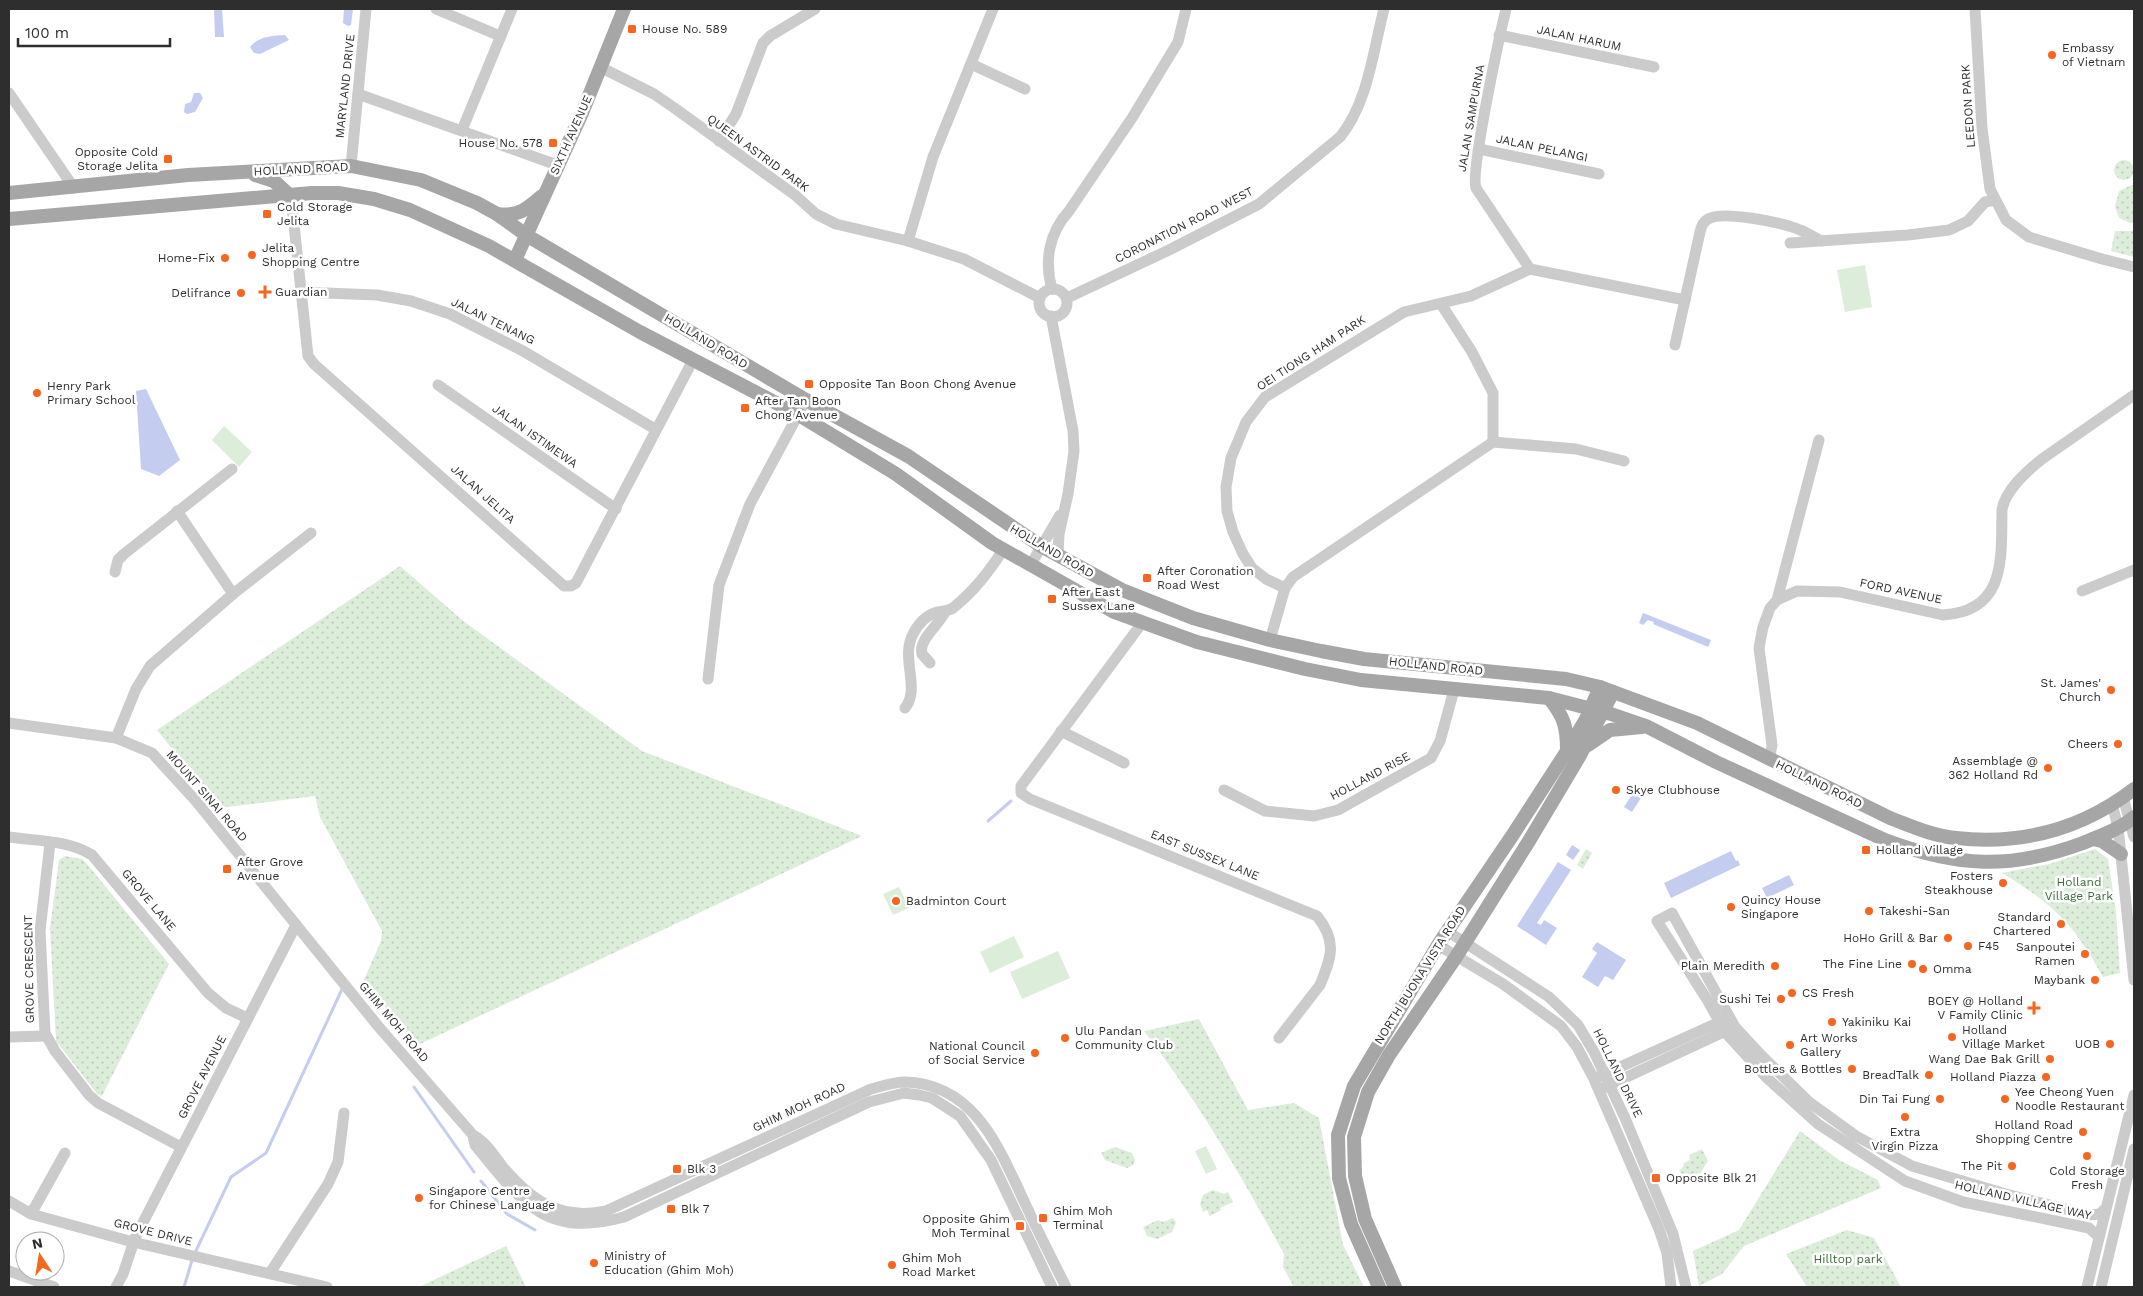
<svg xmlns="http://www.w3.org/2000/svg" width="2143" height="1296" viewBox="0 0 2143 1296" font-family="'Work Sans',sans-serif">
  <defs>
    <pattern id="grass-dots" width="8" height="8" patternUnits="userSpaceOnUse" patternTransform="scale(1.25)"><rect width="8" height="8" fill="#dcedda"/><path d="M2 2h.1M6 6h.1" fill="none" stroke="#bdccbb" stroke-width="1.8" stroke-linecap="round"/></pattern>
  </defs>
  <rect width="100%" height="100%" fill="#fff"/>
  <!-- grass -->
  <g fill="url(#grass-dots)">
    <circle cx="2124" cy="170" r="10"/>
    <polygon points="2134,184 2134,222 2130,223 2119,218 2115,206 2119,191"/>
    <polygon points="2115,231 2134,231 2134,257 2111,251"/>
    <polygon points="400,566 462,620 642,751 862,836 418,1045 363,982 381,941 382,931 320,817 315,796 219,808 157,730"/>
    <polygon points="1586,849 1592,853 1583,869 1577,865"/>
    <path d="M2095,849L2108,859L2116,911L2120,973L2103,977C2074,924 2053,904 2002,873L2049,864Z"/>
    <polygon points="65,856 82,859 87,864 169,964 102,1096 97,1094 56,1041 50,928 59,860"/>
    <path d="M1199,1019L1248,1110L1294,1103L1319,1118L1343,1245L1364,1287H1294L1283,1267L1284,1254C1242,1177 1198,1101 1144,1031Z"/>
    <polygon points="1800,1131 1839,1160 1878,1180 1881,1188 1744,1246 1722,1274 1699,1286 1693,1251 1739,1230"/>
    <polygon points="1115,1147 1132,1153 1135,1160 1133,1165 1127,1168 1105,1160 1101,1153"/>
    <polygon points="1702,1149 1708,1161 1700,1174 1698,1173 1694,1180 1685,1177 1679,1171 1683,1167 1684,1163 1690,1160 1689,1155"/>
    <polygon points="1213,1190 1224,1194 1228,1192 1233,1202 1220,1208 1221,1210 1210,1216 1207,1210 1203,1212 1200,1204 1203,1195"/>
    <polygon points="1173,1218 1176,1223 1172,1232 1157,1239 1147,1236 1143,1227 1158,1220 1163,1222"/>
    <polygon points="1847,1230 1874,1238 1901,1287 1807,1287 1786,1254"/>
    <polygon points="506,1246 526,1287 419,1287"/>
  </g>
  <!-- garden -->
  <g fill="#dcedda">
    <polygon points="1865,265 1872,307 1845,312 1837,270"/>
    <polygon points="224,426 252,452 239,467 212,440"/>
    <polygon points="899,887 909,908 893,915 883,894"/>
    <polygon points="1014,936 1024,957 990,973 980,952"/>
    <polygon points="1058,951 1070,978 1022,999 1010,972"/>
    <polygon points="1206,1146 1217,1169 1206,1174 1195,1151"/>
  </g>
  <!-- water -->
  <g fill="#c4cdef">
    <polygon points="214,9 222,9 224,37 215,37"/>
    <polygon points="344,9 353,9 351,25 348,26 343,23"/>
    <path d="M285,35L289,40L260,54L254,53L250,47C259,36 272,36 285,35Z"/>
    <polygon points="194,93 200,93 203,98 195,112 187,114 184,112 185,104 191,102"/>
    <polygon points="146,389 180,460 159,476 141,469 136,391"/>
    <polygon points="1643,613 1711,640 1708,647 1653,624 1654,622 1648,620 1643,625 1639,623"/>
    <polygon points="1635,790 1643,795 1632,812 1624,807"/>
    <polygon points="1572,845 1580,850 1573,860 1566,855"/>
    <polygon points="1731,851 1736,861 1738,860 1740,865 1671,898 1664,883"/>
    <polygon points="1558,862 1571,870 1537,923 1541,925 1544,920 1557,928 1546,945 1517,926"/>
    <polygon points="1789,875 1794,885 1767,898 1762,888"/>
    <polygon points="1597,942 1626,960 1613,980 1605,976 1598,987 1582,977 1597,953 1592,949"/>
  </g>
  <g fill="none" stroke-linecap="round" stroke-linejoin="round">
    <!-- stream -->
    <g stroke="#c4cdef" stroke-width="3">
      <polyline points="988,821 1011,801"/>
      <polyline points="414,1087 474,1172"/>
      <polyline points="481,1181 507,1214 535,1230"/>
      <polyline points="184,1287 193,1257 231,1177 266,1153 343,987"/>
    </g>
    <!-- minor -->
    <g stroke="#cbcbcb" stroke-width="11">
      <polyline points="436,9 500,36"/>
      <path d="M1506,9C1500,34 1470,172 1476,188L1530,269L1685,300"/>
      <polyline points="1975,9 1982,128 1990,189 2006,220 2029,237 2102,259 2134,267"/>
      <polyline points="1499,35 1654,67"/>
      <polyline points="971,64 1025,89"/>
      <polyline points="600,67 654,94 673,107 795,195 816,214 836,224 908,241 964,259 1040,298"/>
      <polyline points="9,93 74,188"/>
      <polyline points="358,94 557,165"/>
      <polyline points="462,130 512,9"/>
      <polyline points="719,141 736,114 763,43 770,36 815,9"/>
      <polyline points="1479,149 1599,174"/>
      <polyline points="351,166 366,9"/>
      <polyline points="288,194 292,206 308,356 314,364 564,586 571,586 576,583 693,360"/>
      <polyline points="908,241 933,157 993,9"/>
      <polyline points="1790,243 1908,235 1949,230 1968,221 1985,202 1995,200"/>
      <path d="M1052,289C1044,261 1049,233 1069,211L1132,118L1178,42L1186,9"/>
      <circle cx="1053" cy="303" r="14"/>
      <polyline points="300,292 377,295 411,301 450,314 523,351 655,429"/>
      <path d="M1067,298L1167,251L1259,204L1340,137C1368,103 1373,51 1384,9"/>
      <polyline points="1441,304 1472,352 1493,393 1493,442"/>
      <polyline points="1051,316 1073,431 1074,451 1068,494 1059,534 1058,555"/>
      <path d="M1675,345L1700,232C1701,227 1703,222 1708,219C1723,210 1784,223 1800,230C1808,233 1815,238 1822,241"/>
      <polyline points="438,385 616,509"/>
      <polyline points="177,511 233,594"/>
      <polyline points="1030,566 1060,515"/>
      <polyline points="115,572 118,560 124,554 232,469"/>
      <polyline points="1285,588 1266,579 1252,568 1243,554 1233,532 1227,511 1226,487 1231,458 1246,422 1265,397 1404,312 1471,296 1530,269"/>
      <polyline points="2082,591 2134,570"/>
      <polyline points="1777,600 1819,440"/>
      <path d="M1142,623L1021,786V793L1030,799L1317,916C1337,941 1332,956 1320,985L1279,1038"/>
      <polyline points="1270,640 1285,588 1293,577 1493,442 1576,449 1624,461"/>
      <path d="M930,663L922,654C918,640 939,625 945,612"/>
      <polyline points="708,679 719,585 750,504 806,400"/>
      <path d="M905,708C921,689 900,658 913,634C918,624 927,614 938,612C944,611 948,611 953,608C975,590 988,573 1003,550"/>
      <path d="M9,723L116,738L152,753L196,801L378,1026L473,1135C486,1142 493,1154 502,1166C531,1200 559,1221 606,1211L871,1089C882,1086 894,1082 905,1082C975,1084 999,1148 1024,1201C1037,1230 1052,1259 1066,1287"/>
      <polyline points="1061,731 1124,763"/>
      <polyline points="116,738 136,689 150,666 233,594 311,533"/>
      <path d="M1769,760L1772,745L1759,648L1763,627L1770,608L1777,600L1797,591L1840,592L1943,615C2007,611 2001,558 2002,510C2005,490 2027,471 2042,459L2134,395"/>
      <polyline points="1224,790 1265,811 1314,816 1338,810 1431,758 1440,741 1454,690"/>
      <polyline points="2123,797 2134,837"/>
      <polyline points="2112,804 2118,827 2134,980"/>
      <path d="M9,837C36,841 68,840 92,855L208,993L226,1008L247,1018"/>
      <polyline points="50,843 40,931 45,1033 55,1051 89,1095 98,1103 181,1147"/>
      <polyline points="1447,931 1549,997 1578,1025 1594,1052 1625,1118 1673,1234 1686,1287"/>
      <polyline points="1438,945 1503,984 1561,1026 1577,1047 1594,1079 1659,1229 1667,1253 1671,1287"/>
      <polyline points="9,1037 46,1036"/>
      <polyline points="1598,1077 1724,1020"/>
      <polyline points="1603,1088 1732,1028"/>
      <path d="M473,1135L475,1145C521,1201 544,1239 624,1217L869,1102L904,1093L919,1095L932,1098L960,1116L991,1160L1052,1287"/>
      <polyline points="9,1201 31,1214 133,1242 327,1287"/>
      <polyline points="31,1214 65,1153"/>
      <polyline points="2099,1237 2089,1228 1963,1202 1905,1181 1818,1124 1767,1078 1725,1032 1708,1001 1657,921 1672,913 1735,1027 1760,1054 1809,1102 1856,1136 1912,1166 2006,1194 2089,1215 2100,1214 2105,1209"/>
      <polyline points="9,1271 54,1287"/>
      <polyline points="270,1273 328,1184 338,1162 344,1113"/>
      <polyline points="116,1287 123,1274 135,1238 296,925"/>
      <polyline points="2087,1287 2134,1095"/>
      <polyline points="2101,1287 2134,1149"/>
    </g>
    <!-- major -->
    <g stroke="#a6a6a6" stroke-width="14">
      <polyline points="255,175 274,181 288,194"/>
      <path d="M9,193L188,175L351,166L421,180L477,203L497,214L526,235L806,400L908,456L1041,546L1122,590L1193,618L1270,640L1321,651L1364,659L1566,679L1600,687L1697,723L1890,818C1911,826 1933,836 1956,838C2021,845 2082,829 2134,789"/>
      <path d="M497,214C518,217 527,209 542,196"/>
      <path d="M9,219L312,193H338L374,199L410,210L489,246L640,332L799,415L896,474L992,543L1114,612L1197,642L1305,669L1361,680L1549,698L1611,714L1646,726L1716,762L1885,840C1957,867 2010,870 2083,843C2100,836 2120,829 2134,817"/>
      <polyline points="515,260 582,113 624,9"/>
      <path d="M1549,698C1564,717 1567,726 1567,750"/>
      <polyline points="1588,745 1610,730 1642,727"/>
      <polyline points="2093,839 2102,841 2121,854"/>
      <polyline points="1379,1287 1351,1224 1339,1178 1338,1135 1354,1086 1438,945 1512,836 1567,751 1586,719 1600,687"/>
      <polyline points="1395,1287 1365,1219 1355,1176 1354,1137 1368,1092 1389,1055 1456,957 1529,841 1579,757 1613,692"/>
    </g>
  </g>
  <!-- markers -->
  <g fill="#f6661f" stroke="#fff" stroke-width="2">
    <rect x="627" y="24" width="10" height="10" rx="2.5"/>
    <circle cx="2052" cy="55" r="5"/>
    <rect x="548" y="138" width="10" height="10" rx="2.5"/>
    <rect x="163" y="154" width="10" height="10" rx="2.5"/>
    <rect x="262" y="209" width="10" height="10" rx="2.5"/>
    <circle cx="252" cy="255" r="5"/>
    <circle cx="225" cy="258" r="5"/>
    <path d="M262.5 284.5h5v5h5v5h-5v5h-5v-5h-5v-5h5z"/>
    <circle cx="241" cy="293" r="5"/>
    <rect x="804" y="379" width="10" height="10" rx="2.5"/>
    <circle cx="37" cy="393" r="5"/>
    <rect x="740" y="403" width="10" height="10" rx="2.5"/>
    <rect x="1142" y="573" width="10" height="10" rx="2.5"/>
    <rect x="1047" y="594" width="10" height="10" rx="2.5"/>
    <circle cx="2111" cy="690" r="5"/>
    <circle cx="2118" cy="744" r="5"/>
    <circle cx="2048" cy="768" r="5"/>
    <circle cx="1616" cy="790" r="5"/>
    <rect x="1861" y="845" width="10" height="10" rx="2.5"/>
    <rect x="222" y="864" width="10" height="10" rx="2.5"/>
    <circle cx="2003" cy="883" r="5"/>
    <circle cx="896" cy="901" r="5"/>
    <circle cx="1731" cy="907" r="5"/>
    <circle cx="1869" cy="911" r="5"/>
    <circle cx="2061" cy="924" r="5"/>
    <circle cx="1948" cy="938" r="5"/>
    <circle cx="1968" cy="946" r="5"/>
    <circle cx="2085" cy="954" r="5"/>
    <circle cx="1912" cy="964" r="5"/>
    <circle cx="1775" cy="966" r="5"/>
    <circle cx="1923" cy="969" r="5"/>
    <circle cx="2095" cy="980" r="5"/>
    <circle cx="1792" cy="993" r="5"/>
    <circle cx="1781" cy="999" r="5"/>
    <path d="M2031.5 1000.5h5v5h5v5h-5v5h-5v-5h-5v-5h5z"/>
    <circle cx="1832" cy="1022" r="5"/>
    <circle cx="1952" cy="1037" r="5"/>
    <circle cx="1065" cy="1038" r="5"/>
    <circle cx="2110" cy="1044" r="5"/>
    <circle cx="1790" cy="1045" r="5"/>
    <circle cx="1035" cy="1053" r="5"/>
    <circle cx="2050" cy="1059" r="5"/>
    <circle cx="1852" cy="1069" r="5"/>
    <circle cx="1929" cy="1075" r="5"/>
    <circle cx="2046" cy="1077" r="5"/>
    <circle cx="1940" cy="1099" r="5"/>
    <circle cx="2005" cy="1099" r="5"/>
    <circle cx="1905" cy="1117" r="5"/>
    <circle cx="2083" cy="1132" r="5"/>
    <circle cx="2087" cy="1156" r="5"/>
    <circle cx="2012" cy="1166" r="5"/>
    <rect x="672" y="1164" width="10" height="10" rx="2.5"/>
    <rect x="1651" y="1173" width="10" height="10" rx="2.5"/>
    <circle cx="419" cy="1198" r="5"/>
    <rect x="666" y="1204" width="10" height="10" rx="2.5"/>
    <rect x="1038" y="1213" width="10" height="10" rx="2.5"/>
    <rect x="1015" y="1221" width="10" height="10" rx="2.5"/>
    <circle cx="594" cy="1263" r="5"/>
    <circle cx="892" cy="1265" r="5"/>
  </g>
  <g text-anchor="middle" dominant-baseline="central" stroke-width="5" stroke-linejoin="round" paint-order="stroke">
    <!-- poi labels -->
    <g font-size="12" fill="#2e2e2e" stroke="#fff" text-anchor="start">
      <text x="642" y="29">House No. 589</text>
      <text x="2062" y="48">Embassy<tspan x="2062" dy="14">of Vietnam</tspan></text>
      <text x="543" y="143" text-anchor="end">House No. 578</text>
      <text x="158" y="152" text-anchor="end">Opposite Cold<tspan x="158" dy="14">Storage Jelita</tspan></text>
      <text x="277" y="207">Cold Storage<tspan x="277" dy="14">Jelita</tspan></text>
      <text x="262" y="248">Jelita<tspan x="262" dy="14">Shopping Centre</tspan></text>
      <text x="215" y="258" text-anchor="end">Home-Fix</text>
      <text x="275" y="292">Guardian</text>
      <text x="231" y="293" text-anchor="end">Delifrance</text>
      <text x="819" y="384">Opposite Tan Boon Chong Avenue</text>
      <text x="47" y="386">Henry Park<tspan x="47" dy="14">Primary School</tspan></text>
      <text x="755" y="401">After Tan Boon<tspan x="755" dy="14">Chong Avenue</tspan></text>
      <text x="1157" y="571">After Coronation<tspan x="1157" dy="14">Road West</tspan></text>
      <text x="1062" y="592">After East<tspan x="1062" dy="14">Sussex Lane</tspan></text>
      <text x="2101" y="683" text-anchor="end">St. James'<tspan x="2101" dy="14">Church</tspan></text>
      <text x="2108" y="744" text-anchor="end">Cheers</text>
      <text x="2038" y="761" text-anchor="end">Assemblage @<tspan x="2038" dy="14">362 Holland Rd</tspan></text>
      <text x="1626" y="790">Skye Clubhouse</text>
      <text x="1876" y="850">Holland Village</text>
      <text x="237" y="862">After Grove<tspan x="237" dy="14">Avenue</tspan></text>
      <text x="1993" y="876" text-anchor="end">Fosters<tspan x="1993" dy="14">Steakhouse</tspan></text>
      <text x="1741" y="900">Quincy House<tspan x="1741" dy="14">Singapore</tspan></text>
      <text x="906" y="901">Badminton Court</text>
      <text x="1879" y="911">Takeshi-San</text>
      <text x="2051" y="917" text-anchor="end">Standard<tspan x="2051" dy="14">Chartered</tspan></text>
      <text x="1938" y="938" text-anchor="end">HoHo Grill &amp; Bar</text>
      <text x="1978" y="946">F45</text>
      <text x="2075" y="947" text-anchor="end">Sanpoutei<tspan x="2075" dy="14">Ramen</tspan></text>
      <text x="1902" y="964" text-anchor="end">The Fine Line</text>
      <text x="1765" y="966" text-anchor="end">Plain Meredith</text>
      <text x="1933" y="969">Omma</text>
      <text x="2085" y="980" text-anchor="end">Maybank</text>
      <text x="1802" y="993">CS Fresh</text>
      <text x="1771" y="999" text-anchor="end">Sushi Tei</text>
      <text x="2023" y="1001" text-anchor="end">BOEY @ Holland<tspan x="2023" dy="14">V Family Clinic</tspan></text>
      <text x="1842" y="1022">Yakiniku Kai</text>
      <text x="1962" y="1030">Holland<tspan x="1962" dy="14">Village Market</tspan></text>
      <text x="1075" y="1031">Ulu Pandan<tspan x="1075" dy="14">Community Club</tspan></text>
      <text x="1800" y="1038">Art Works<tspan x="1800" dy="14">Gallery</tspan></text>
      <text x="2100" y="1044" text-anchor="end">UOB</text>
      <text x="1025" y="1046" text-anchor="end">National Council<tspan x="1025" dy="14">of Social Service</tspan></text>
      <text x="2040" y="1059" text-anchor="end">Wang Dae Bak Grill</text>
      <text x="1842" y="1069" text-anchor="end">Bottles &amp; Bottles</text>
      <text x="1919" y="1075" text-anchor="end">BreadTalk</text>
      <text x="2036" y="1077" text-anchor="end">Holland Piazza</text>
      <text x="2015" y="1092">Yee Cheong Yuen<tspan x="2015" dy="14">Noodle Restaurant</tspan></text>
      <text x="1930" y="1099" text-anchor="end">Din Tai Fung</text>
      <text x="2073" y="1125" text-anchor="end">Holland Road<tspan x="2073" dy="14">Shopping Centre</tspan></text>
      <text x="1905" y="1132" text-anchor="middle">Extra<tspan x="1905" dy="14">Virgin Pizza</tspan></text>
      <text x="2002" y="1166" text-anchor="end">The Pit</text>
      <text x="687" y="1169">Blk 3</text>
      <text x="2087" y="1171" text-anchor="middle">Cold Storage<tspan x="2087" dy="14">Fresh</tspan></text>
      <text x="1666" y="1178">Opposite Blk 21</text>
      <text x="429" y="1191">Singapore Centre<tspan x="429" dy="14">for Chinese Language</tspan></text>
      <text x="681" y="1209">Blk 7</text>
      <text x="1053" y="1211">Ghim Moh<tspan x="1053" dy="14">Terminal</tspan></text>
      <text x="1010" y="1219" text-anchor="end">Opposite Ghim<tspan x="1010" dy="14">Moh Terminal</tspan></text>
      <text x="604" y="1256">Ministry of<tspan x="604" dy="14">Education (Ghim Moh)</tspan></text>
      <text x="902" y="1258">Ghim Moh<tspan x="902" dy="14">Road Market</tspan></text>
    </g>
    <!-- street labels -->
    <g font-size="12" fill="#2e2e2e" stroke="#fff">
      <text transform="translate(1579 38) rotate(12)">JALAN HARUM</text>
      <text transform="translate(345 86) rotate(-84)">MARYLAND DRIVE</text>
      <text transform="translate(1968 106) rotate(-94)">LEEDON PARK</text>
      <text transform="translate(1471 118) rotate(-80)">JALAN SAMPURNA</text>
      <text transform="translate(571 135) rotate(-66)">SIXTH AVENUE</text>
      <text transform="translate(1542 148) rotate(12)">JALAN PELANGI</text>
      <text transform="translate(758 153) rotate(36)">QUEEN ASTRID PARK</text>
      <text transform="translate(301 169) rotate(-3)">HOLLAND ROAD</text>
      <text transform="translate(1184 225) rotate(-27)">CORONATION ROAD WEST</text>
      <text transform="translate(493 321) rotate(26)">JALAN TENANG</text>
      <text transform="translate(706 341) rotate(31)">HOLLAND ROAD</text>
      <text transform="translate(1311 353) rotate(-33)">OEI TIONG HAM PARK</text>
      <text transform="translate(535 436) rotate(35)">JALAN ISTIMEWA</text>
      <text transform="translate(483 494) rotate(42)">JALAN JELITA</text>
      <text transform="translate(1052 551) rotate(30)">HOLLAND ROAD</text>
      <text transform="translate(1901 591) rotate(12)">FORD AVENUE</text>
      <text transform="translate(1436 666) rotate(6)">HOLLAND ROAD</text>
      <text transform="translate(1370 776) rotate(-28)">HOLLAND RISE</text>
      <text transform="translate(1819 784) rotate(26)">HOLLAND ROAD</text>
      <text transform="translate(207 796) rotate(49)">MOUNT SINAI ROAD</text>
      <text transform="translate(1205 855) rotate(22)">EAST SUSSEX LANE</text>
      <text transform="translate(149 900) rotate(50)">GROVE LANE</text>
      <text transform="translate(29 969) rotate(-91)">GROVE CRESCENT</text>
      <text transform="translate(1420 975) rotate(-58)">NORTH BUONA VISTA ROAD</text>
      <text transform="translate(394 1022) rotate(50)">GHIM MOH ROAD</text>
      <text transform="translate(1618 1073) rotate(64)">HOLLAND DRIVE</text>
      <text transform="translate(202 1077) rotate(-63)">GROVE AVENUE</text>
      <text transform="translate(799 1107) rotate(-25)">GHIM MOH ROAD</text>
      <text transform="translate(2023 1200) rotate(13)">HOLLAND VILLAGE WAY</text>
      <text transform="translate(153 1232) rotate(14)">GROVE DRIVE</text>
    </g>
    <!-- park labels -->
    <g font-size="12" fill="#3a6d37" stroke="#fff">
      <text x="2079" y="882">Holland<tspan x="2079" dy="14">Village Park</tspan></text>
      <text x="1848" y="1259">Hilltop park</text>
    </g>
  </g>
  <!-- border -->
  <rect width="2143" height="1296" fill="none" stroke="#2e2e2e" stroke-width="20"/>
  <!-- north arrow -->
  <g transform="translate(40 1256) rotate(348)"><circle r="24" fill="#ffffff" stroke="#ababab"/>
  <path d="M0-4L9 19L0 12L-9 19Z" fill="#f6661f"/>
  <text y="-8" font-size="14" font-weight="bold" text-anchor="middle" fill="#2e2e2e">N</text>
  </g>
  <!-- scale -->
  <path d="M18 38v8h152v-8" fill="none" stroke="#2e2e2e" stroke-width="2.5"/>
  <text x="25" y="38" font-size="15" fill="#2e2e2e" stroke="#ffffff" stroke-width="4" paint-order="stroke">100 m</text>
</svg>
